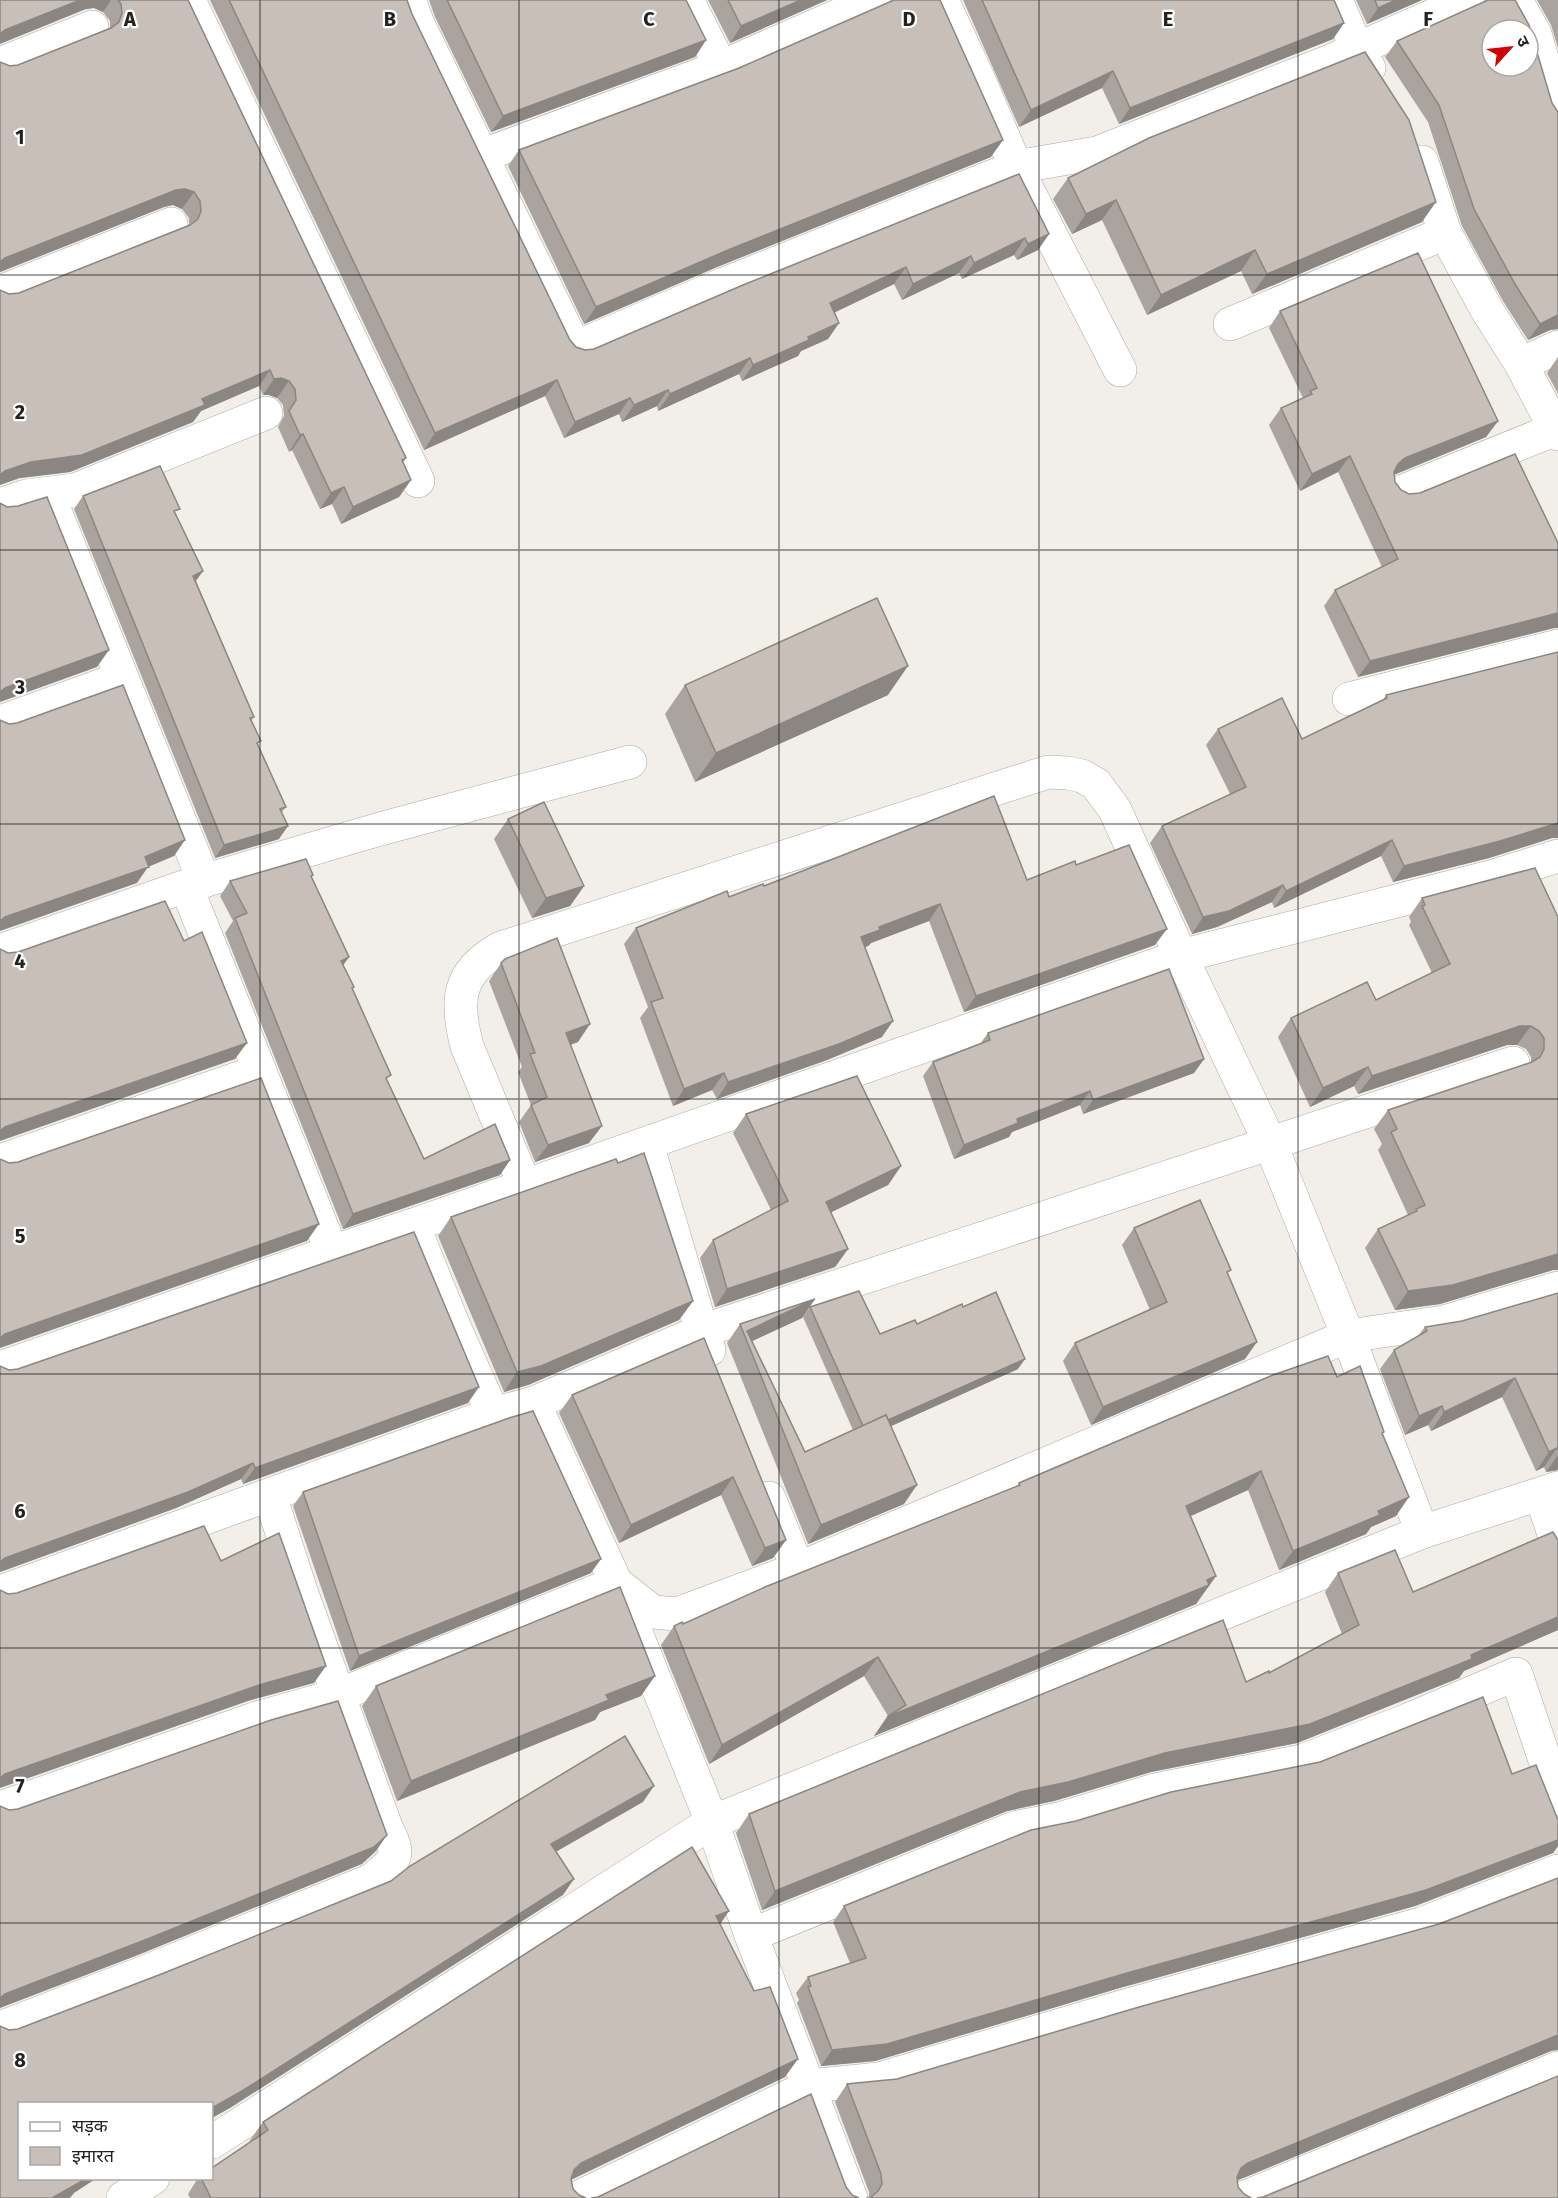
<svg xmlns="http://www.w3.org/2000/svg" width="1558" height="2198" viewBox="0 0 1558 2198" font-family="'Fira Sans','Noto Sans Devanagari',sans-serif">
  <rect width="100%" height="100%" fill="#f2efe9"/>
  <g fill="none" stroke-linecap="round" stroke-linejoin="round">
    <defs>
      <g id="minor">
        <polyline points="189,0 418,481"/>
        <polyline points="409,0 418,24 575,348 724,284 1016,167 1097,153 1328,62 1468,0"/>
        <polyline points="687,0 721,67"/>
        <polyline points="942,0 982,87 1016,167 1120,370"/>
        <polyline points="1336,0 1357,49 1369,68"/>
        <polyline points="1516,0 1535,34 1558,114"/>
        <polyline points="0,64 92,27"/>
        <polyline points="481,156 721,67 874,0"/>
        <polyline points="1422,162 1445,233 1487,310 1521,364"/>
        <polyline points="0,292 171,224"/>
        <polyline points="1230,324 1445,233"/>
        <polyline points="1558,347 1521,364 1558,434"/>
        <polyline points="1401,492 1556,429"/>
        <polyline points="48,494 204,881"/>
        <polyline points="0,505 26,496 75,490 266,413"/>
        <polyline points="1349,699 1558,646"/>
        <polyline points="0,722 122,678"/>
        <polyline points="186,886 380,829 630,762"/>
        <polyline points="0,951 186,886 332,1252 413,1225 453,1324 493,1414"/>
        <polyline points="647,1144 702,1331 709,1350"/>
        <polyline points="0,1161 259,1071"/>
        <path d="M525,1186L467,1046C455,1001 457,972 501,948L1048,772L1068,773L1082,776L1096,784L1115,810L1181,956L1270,1143L1348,1336L1444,1322L1558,1288"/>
        <polyline points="413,1225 1181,956 1494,876 1558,856"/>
        <polyline points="0,1368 332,1252"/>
        <polyline points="534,1403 616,1583 712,1822 751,1935 851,2198"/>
        <polyline points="1541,1495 1558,1546"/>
        <polyline points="769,1498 798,1569"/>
        <polyline points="0,1592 493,1414 534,1403 702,1331 1513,1063"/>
        <polyline points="0,1808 254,1719 339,1695 616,1583 653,1612 677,1614 798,1569 1348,1336 1422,1532"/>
        <polyline points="751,1935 1014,1828 1059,1819 1155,1790 1302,1761 1408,1720 1516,1674 1558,1799"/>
        <path d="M0,2028L145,1972L372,1880C396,1859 402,1858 386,1827L301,1591L270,1496"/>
        <polyline points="212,2142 712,1822 1422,1532 1558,1488"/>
        <polyline points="123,2198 153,2178"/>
        <polyline points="577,2198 810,2086 879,2079 1121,2007 1421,1924 1558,1871"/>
        <polyline points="1243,2198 1558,2068"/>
      </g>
    </defs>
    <!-- minor casing -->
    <use href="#minor" stroke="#a9a9a9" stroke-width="34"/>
    <!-- minor -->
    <use href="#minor" stroke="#fff" stroke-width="33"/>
  </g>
  <!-- wall -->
  <g fill="#aba49e">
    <polygon points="0,0 188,0 406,458 403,463 411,480 399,497 341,524 332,504 320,509 292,450 289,452 278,427 284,416 283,405 277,398 269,395 263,395 259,386 201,411 193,422 70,472 20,478 9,294 19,293 189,225 189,218 182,209 173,205 164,207 0,272 0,62 10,66 18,65 110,28 110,21 103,12 94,8 86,9"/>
    <polygon points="210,0 407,0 412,14 570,340 576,347 585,350 594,349 743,285 1049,234 1038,250 1017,260 1014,255 962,279 959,273 902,300 894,284 835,312 839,323 828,339 801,351 798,356 742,381 739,374 658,411 657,406 622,422 619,414 564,438 545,396 424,450"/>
    <polygon points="429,0 686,0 706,40 695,57 491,132 435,17"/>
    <polygon points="708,0 827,0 730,43"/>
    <polygon points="892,0 940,0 991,157 717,267 584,324 508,166 519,150 739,68 892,1"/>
    <polygon points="963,0 1334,0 1344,23 1333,39 1119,124 1102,88 1019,127"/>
    <polygon points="1356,0 1422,0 1367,24"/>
    <polygon points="1486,0 1515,0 1552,103 1558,112 1558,329 1550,330 1528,340 1503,301 1462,226 1428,122 1385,57 1397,41 1487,1"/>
    <polygon points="1537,0 1558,0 1558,48 1551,25"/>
    <polygon points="1068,178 1422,222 1252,294 1241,271 1147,315 1102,220 1072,234 1053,199"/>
    <polygon points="1280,311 1498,421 1486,437 1394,475 1395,482 1401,490 1554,628 1358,677 1324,606 1335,590 1382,567 1338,472 1300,491 1269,425 1281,408 1303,398 1269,328"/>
    <polygon points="1558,357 1558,394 1547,373"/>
    <polygon points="83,496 176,514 203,571 196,581 254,717 251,721 258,745 286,807 282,812 279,839 215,858 74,509"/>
    <polygon points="1558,652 1558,838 1552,838 1489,858 1393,882 1381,856 1274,908 1272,902 1217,927 1192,934 1150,843 1162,826 1230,794 1206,745 1218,729 1302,739 1383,700 1386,695"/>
    <polygon points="685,685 888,695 695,782 665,714"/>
    <polygon points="508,819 584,886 570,906 532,918 494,839"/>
    <polygon points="1076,865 1155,945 964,1012 929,921 871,943 868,946 865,947 882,1037 827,1060 717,1099 712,1090 673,1106 640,1018 648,1007 624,944 636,928 729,897 764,886 1027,880"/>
    <polygon points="311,877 349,957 343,965 354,987 352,989 387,1080 424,1159 510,1160 500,1175 343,1229 225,933 233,921 220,896 230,881"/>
    <polygon points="1422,898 1558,917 1558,1270 1553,1270 1440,1304 1395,1310 1365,1248 1378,1229 1408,1215 1378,1150 1382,1144 1374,1129 1388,1110 1531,1062 1531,1057 1526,1049 1517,1045 1507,1045 1358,1094 1354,1086 1310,1107 1278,1037 1291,1018 1376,1000 1432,973 1409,925 1411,922 1409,917"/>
    <polygon points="501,963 578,1042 571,1044 589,1143 535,1162 519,1122 531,1105 518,1072 522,1067 489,981"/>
    <polygon points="988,1033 1204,1059 1194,1073 1083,1114 1080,1105 1012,1132 1009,1137 954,1159 923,1076 933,1062 980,1044"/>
    <polygon points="746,1114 901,1166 888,1185 830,1212 848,1249 835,1267 715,1307 700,1258 713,1240 771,1210 733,1133"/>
    <polygon points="451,1217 693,1301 679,1320 528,1385 504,1392 438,1236"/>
    <polygon points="1134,1228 1228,1274 1245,1359 1091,1425 1063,1361 1075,1343 1150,1310 1122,1245"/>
    <polygon points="1558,1293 1558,1470 1546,1472 1544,1467 1536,1471 1502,1397 1431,1431 1428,1425 1405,1435 1380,1369 1394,1350 1418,1336 1425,1327 1462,1321"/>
    <polygon points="815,1299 802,1318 752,1341 805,1452 853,1430 803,1317 810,1307 880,1334 917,1324 963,1307 1018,1369 891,1426 904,1504 808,1544 727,1343 740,1324"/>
    <polygon points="704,1338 786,1540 773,1558 752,1566 721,1495 619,1543 559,1413 572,1395"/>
    <polygon points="0,1366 9,1370 468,1403 243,1484 241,1479 176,1508 0,1572"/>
    <polygon points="1337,1377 1383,1434 1396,1516 1371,1527 1366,1534 1279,1570 1248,1490 1191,1516 1216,1576 1196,1604 874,1736 888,1716 864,1676 709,1764 661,1645 674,1626 683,1624 1016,1487 1019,1483"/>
    <polygon points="303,1492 591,1573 350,1671 293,1506"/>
    <polygon points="1558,1540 1558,1630 1464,1671 1459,1678 1297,1743 1151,1772 1054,1801 1007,1811 762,1910 736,1833 749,1814 1246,1682 1269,1673 1342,1634 1325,1592 1338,1573 1413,1592"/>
    <polygon points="376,1686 641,1696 600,1712 595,1720 397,1801 362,1706"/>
    <polygon points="1512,1774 1558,1820 1558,1846 1553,1853 1415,1906 1116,1989 875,2061 821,2066 797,2003 799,2000 796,1993 808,1977 850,1963 833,1922 844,1906"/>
    <polygon points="720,1924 785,2077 571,2180 573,2189 579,2195 586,2198 190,2198 188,2194 198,2178 212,2178 251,2142 250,2140 263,2122"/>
    <polygon points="1439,1924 1551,2051 1237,2180 869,2198 869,2192 835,2102 847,2084 897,2079"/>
  </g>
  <!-- shaded-wall -->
  <g fill="#8b8681">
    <polygon points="80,0 111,0 103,12 94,8 86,9 0,44 0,34 5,30"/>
    <polygon points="801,0 827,0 730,43 741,26"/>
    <polygon points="1396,0 1422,0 1367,24 1378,8"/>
    <polygon points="1344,23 1333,39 1119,124 1130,108"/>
    <polygon points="706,40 695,57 491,132 503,116"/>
    <polygon points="1113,71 1102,88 1019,127 1031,110"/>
    <polygon points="1003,140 991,157 717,267 584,324 596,307 728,250"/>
    <polygon points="185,189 194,192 182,209 173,205 164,207 0,272 0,262 5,258 176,190"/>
    <polygon points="1116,200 1102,220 1072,234 1086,214"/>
    <polygon points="1436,202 1422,222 1252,294 1267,274"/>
    <polygon points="1049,234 1038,250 1017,260 1028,244"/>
    <polygon points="1025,238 1014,255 962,279 974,263"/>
    <polygon points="1255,250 1241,271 1147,315 1161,295"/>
    <polygon points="971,256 959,273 902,300 913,284"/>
    <polygon points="906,267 894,284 819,320 830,303"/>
    <polygon points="1558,315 1558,329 1550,330 1528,340 1540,324"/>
    <polygon points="839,323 828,339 801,351 798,356 742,381 753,365 808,337"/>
    <polygon points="750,358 739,374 658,411 670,394"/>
    <polygon points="270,370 259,386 201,411 193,422 70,472 20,478 0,485 0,475 5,471 202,399"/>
    <polygon points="281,378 289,381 277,398 269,395 263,395 274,379"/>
    <polygon points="557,380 545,396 424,450 435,433"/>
    <polygon points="668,390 657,406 622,422 634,405"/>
    <polygon points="630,398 619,414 564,438 575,422"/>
    <polygon points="1498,421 1486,437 1393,475 1398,464 1405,458"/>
    <polygon points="303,434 292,450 289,452 300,435"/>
    <polygon points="1350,456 1338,472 1300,491 1312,474"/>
    <polygon points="411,480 399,497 341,524 353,507"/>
    <polygon points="344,487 332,504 320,509 331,493"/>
    <polygon points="203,571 193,584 193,576"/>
    <polygon points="1558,613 1558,628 1554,628 1358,677 1370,661"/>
    <polygon points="109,650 97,667 0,702 0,692 5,688"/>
    <polygon points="908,666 888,695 695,782 716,753"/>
    <polygon points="1558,823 1558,838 1552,838 1489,858 1393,882 1404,866"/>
    <polygon points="288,826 279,839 215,858 224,845"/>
    <polygon points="185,840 174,856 148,867 137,883 0,931 0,921 5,917"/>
    <polygon points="1392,840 1381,856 1274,908 1286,891"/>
    <polygon points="1283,885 1272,902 1217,927 1192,934 1203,917"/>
    <polygon points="584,886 570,906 532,918 546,898"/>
    <polygon points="940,904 929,921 871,943 868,946 849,953 861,937 879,927"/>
    <polygon points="1167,929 1155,945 964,1012 976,996"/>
    <polygon points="349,957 339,971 341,961"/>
    <polygon points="893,1021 882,1037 827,1060 717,1099 728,1082"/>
    <polygon points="590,1024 578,1042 554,1051 566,1033"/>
    <polygon points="1520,1026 1531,1026 1517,1045 1507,1045 1358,1094 1372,1076"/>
    <polygon points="247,1043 235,1059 0,1141 0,1131 5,1127"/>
    <polygon points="1204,1059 1194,1073 1083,1114 1093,1100"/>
    <polygon points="1368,1067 1354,1086 1310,1107 1323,1088"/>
    <polygon points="724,1073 712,1090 673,1106 684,1089"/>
    <polygon points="1090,1091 1080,1105 1012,1132 1009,1137 954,1159 964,1145 1017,1119"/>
    <polygon points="602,1126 589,1143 535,1162 548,1145"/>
    <polygon points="510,1160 500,1175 343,1229 353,1214"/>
    <polygon points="901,1166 888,1185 813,1221 826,1202"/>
    <polygon points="319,1224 307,1241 0,1348 0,1338 5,1334"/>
    <polygon points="848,1249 835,1267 715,1307 727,1289"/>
    <polygon points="1558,1254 1558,1270 1553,1270 1440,1304 1395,1310 1408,1291"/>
    <polygon points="815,1299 802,1318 748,1343 747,1331"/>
    <polygon points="693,1301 679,1320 528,1385 504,1392 517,1372"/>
    <polygon points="1257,1342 1245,1359 1091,1425 1103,1407"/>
    <polygon points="1025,1359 1018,1369 858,1441 865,1430"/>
    <polygon points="1515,1378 1502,1397 1431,1431 1444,1412"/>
    <polygon points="479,1387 468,1403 243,1484 255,1468"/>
    <polygon points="1442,1406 1428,1425 1405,1435 1419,1416"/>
    <polygon points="1557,1448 1544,1467 1536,1471 1549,1452"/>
    <polygon points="1558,1455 1558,1470 1546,1472"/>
    <polygon points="253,1463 241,1479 176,1508 0,1572 0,1562 5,1558"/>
    <polygon points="1261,1471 1248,1490 1173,1524 1186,1506"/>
    <polygon points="733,1477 721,1495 619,1543 631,1525"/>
    <polygon points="917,1485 904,1504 808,1544 821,1525"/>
    <polygon points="1409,1497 1396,1516 1371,1527 1366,1534 1279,1570 1293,1551"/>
    <polygon points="786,1540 773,1558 752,1566 765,1548"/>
    <polygon points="601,1559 591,1573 350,1671 359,1656"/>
    <polygon points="1216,1576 1196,1604 874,1736 887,1717"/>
    <polygon points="1558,1617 1558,1630 1464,1671 1459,1678 1297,1743 1151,1772 1054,1801 1007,1811 762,1910 775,1891 1020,1792 1471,1655"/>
    <polygon points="878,1657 864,1676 709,1764 722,1745"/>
    <polygon points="326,1666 314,1683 248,1701 0,1788 0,1778 5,1774 259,1685"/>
    <polygon points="655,1676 641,1696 600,1712 595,1720 397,1801 411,1781 606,1695"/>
    <polygon points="654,1786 643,1802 540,1861 551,1844"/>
    <polygon points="387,1835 376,1851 362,1864 138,1955 0,2008 0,1998 5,1994"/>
    <polygon points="1558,1840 1558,1846 1553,1853 1415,1906 1116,1989 875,2061 821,2066 832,2050"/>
    <polygon points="574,1879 563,1895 230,2108 212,2118 212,2108"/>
    <polygon points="729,1911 717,1929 716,1916"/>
    <polygon points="1558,2035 1558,2050 1551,2051 1236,2181 1241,2168 1248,2163"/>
    <polygon points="798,2059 785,2077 568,2181 574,2170 581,2163"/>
    <polygon points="83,2178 97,2178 74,2193 70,2198 52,2198"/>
  </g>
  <!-- building -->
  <g fill="#c7bfb8" stroke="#8b8681" stroke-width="1.5" fill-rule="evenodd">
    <polygon points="0,0 80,0 5,30 0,34"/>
    <polygon points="118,0 188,0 406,458 402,460 411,480 353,507 344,487 331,493 303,434 300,435 289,411 296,400 295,389 289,381 281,378 274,379 270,370 202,399 205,405 82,455 31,462 5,471 0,475 0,290 9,294 19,293 190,225 198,219 201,211 200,201 194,192 185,189 176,190 5,258 0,262 0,62 10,66 18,65 111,28 119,22 122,13 121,4"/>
    <polygon points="229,0 407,0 412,14 570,340 576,347 585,350 594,349 743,285 1019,174 1049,234 1028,244 1025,238 974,263 971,256 913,284 906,267 830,303 839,323 808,337 809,340 753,365 750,358 670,394 668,390 634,405 630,398 575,422 557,380 435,433"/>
    <polygon points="447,0 686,0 706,40 503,116"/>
    <polygon points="728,0 801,0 741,26"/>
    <polygon points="894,0 940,0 1003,140 728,250 596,307 519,150 739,68"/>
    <polygon points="982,0 1334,0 1344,23 1130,108 1113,71 1031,110"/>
    <polygon points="1375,0 1396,0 1378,8"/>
    <path d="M1488,0H1515L1529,25L1552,103L1558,112V315L1540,324L1515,284L1474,209L1439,105L1397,41ZM1492,30H1528V66H1492Z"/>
    <polygon points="1365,52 1409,120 1436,202 1267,274 1255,250 1161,295 1116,200 1086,214 1068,178 1149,138"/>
    <polygon points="1418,253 1498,421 1405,458 1398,464 1394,472 1395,482 1401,490 1409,494 1420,493 1515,454 1558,543 1558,613 1370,661 1335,590 1398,559 1350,456 1312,474 1281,408 1312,394 1310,391 1317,388 1280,311"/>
    <polygon points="160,466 180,509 174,511 203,571 193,576 254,717 250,718 261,741 257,743 286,807 280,809 288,826 224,845 83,496"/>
    <polygon points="47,497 109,650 5,688 0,692 0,503 7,507 18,506"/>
    <polygon points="877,598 908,666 716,753 685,685"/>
    <polygon points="1558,652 1558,823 1500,841 1404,866 1392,840 1286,891 1283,885 1229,911 1203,917 1162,826 1246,787 1218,729 1282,698 1302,739 1387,698 1386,695"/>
    <polygon points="123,685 185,840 145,857 149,867 5,917 0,921 0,720 9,724 17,723"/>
    <polygon points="994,796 1027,880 1075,861 1076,865 1129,845 1167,929 976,996 940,904 879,927 880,930 861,937 893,1021 839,1044 728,1082 724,1073 684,1089 651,1002 663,998 636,928 727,891 729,897 763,884 764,886"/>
    <polygon points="544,802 584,886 546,898 508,819"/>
    <polygon points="306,859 313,875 311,876 349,957 341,961 354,987 352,988 391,1075 386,1078 424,1159 495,1124 510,1160 353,1214 235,918 247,913 230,881"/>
    <polygon points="1535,868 1558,917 1558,1254 1453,1285 1408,1291 1378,1229 1417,1211 1416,1209 1425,1205 1391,1132 1397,1129 1388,1110 1532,1062 1540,1057 1544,1049 1544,1038 1539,1031 1531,1026 1520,1026 1372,1076 1368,1067 1323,1088 1291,1018 1367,982 1376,1000 1450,964 1422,906 1425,905 1422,898"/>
    <polygon points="165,901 184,941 202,932 247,1043 5,1127 0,1131 0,949 8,953 18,952"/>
    <polygon points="557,938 590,1024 566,1033 602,1126 548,1145 531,1105 547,1097 530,1054 535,1053 501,963 505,959"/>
    <polygon points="1169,969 1204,1059 1093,1100 1090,1091 1017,1119 1018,1123 964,1145 933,1062 990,1040 988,1033"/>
    <polygon points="857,1076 901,1166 826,1202 848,1249 727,1289 713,1240 788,1201 746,1114"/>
    <polygon points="261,1078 319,1224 5,1334 0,1338 0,1159 9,1163 18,1162"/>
    <polygon points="644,1153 693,1301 541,1366 517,1372 451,1217 616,1159 618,1163"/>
    <polygon points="1200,1200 1231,1270 1227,1272 1257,1342 1103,1407 1075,1343 1167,1302 1134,1228"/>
    <polygon points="414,1232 479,1387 255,1468 253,1463 188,1492 5,1558 0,1562 0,1366 9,1370 18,1369"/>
    <polygon points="859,1291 880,1334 915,1320 917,1324 962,1304 963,1307 996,1292 1025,1359 888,1420 886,1415 863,1426 810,1307"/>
    <polygon points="1558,1293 1558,1450 1557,1448 1549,1452 1515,1378 1444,1412 1442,1406 1419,1416 1394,1350 1427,1331 1425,1327 1462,1321"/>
    <polygon points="815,1299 747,1331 805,1452 886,1415 917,1485 821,1525 740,1324"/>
    <polygon points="704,1338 786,1540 765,1548 733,1477 631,1525 572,1395"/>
    <polygon points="1328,1356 1337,1377 1360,1366 1384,1432 1382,1433 1409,1497 1378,1511 1380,1515 1293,1551 1261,1471 1186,1506 1216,1576 1207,1580 1209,1585 887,1717 906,1705 878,1657 722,1745 674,1626 682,1622 683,1624 765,1587 1020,1485 1019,1483 1273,1375"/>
    <polygon points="533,1411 601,1559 359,1656 303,1492 509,1418"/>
    <polygon points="204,1526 221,1561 279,1533 326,1666 259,1685 5,1774 0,1778 0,1590 8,1594 17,1593"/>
    <polygon points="1553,1532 1558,1540 1558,1617 1471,1655 1472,1659 1310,1724 1165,1753 1068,1782 1020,1792 775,1891 749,1814 1223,1620 1246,1682 1269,1671 1269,1673 1359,1625 1338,1573 1395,1550 1413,1592"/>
    <polygon points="620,1587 655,1676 606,1695 609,1700 411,1781 376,1686"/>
    <polygon points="1483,1697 1512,1774 1536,1765 1558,1820 1558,1840 1426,1890 1127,1973 887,2044 832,2050 808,1987 811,1986 808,1977 866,1958 844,1906 1031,1830 1076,1821 1171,1792 1320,1762"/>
    <polygon points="338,1701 387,1835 374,1847 150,1938 5,1994 0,1998 0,1806 9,1810 18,1809 271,1720"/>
    <polygon points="625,1736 654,1786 551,1844 574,1879 242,2091 212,2108 212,2103 20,2103 20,2178 83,2178 83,2179 84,2180 52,2198 0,2198 0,2026 9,2030 18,2029 164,1973 391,1881 410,1866"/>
    <polygon points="692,1847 729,1911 716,1916 754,1991 770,1987 798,2059 581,2163 574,2170 571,2179 573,2189 579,2195 586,2198 211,2198 201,2178 212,2178 212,2168 268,2130 263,2122"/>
    <polygon points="1558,1878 1558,2035 1248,2163 1241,2168 1237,2177 1238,2187 1244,2194 1251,2198 866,2198 870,2198 878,2191 882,2184 881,2174 847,2084 897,2079 1139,2007 1439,1924"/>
    <polygon points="1558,2076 1558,2198 1257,2198 1263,2197"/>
    <polygon points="811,2094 846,2187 852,2195 859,2198 591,2198 598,2197"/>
  </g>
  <!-- grid -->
  <path fill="none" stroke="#222" stroke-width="1.5" stroke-opacity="0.55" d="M260,0V2198M519,0V2198M779,0V2198M1039,0V2198M1298,0V2198M0,275H1558M0,550H1558M0,824H1558M0,1099H1558M0,1374H1558M0,1648H1558M0,1923H1558"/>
  <g font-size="20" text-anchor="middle" font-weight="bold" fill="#222" stroke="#fff" stroke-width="4.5" stroke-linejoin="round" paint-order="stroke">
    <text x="130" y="26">A</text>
    <text x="390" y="26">B</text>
    <text x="649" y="26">C</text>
    <text x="909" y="26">D</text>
    <text x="1168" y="26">E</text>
    <text x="1428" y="26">F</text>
    <text x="20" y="144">1</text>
    <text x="20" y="419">2</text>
    <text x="20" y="694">3</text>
    <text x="20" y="968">4</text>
    <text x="20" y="1243">5</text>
    <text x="20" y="1518">6</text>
    <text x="20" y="1793">7</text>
    <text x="20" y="2067">8</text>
  </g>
  <!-- legend -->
  <rect x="18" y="2102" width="195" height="78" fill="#ffffff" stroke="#a7a7a7" stroke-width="1.5"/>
  <rect x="30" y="2122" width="30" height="9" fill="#ffffff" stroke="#a7a7a7" stroke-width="1.5"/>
  <text x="72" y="2132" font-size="18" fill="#222222">सड़क</text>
  <rect x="30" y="2147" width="30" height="18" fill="#c7bfb8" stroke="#a7a7a7" stroke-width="1.5"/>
  <text x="72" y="2162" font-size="18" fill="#222222">इमारत</text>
  <!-- north arrow -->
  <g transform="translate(1510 48) rotate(63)"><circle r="28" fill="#ffffff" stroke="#a7a7a7" stroke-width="1.5"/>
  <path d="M0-4.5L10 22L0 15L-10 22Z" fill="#d40000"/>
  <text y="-9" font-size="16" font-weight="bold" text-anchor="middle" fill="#222222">उ</text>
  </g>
</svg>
